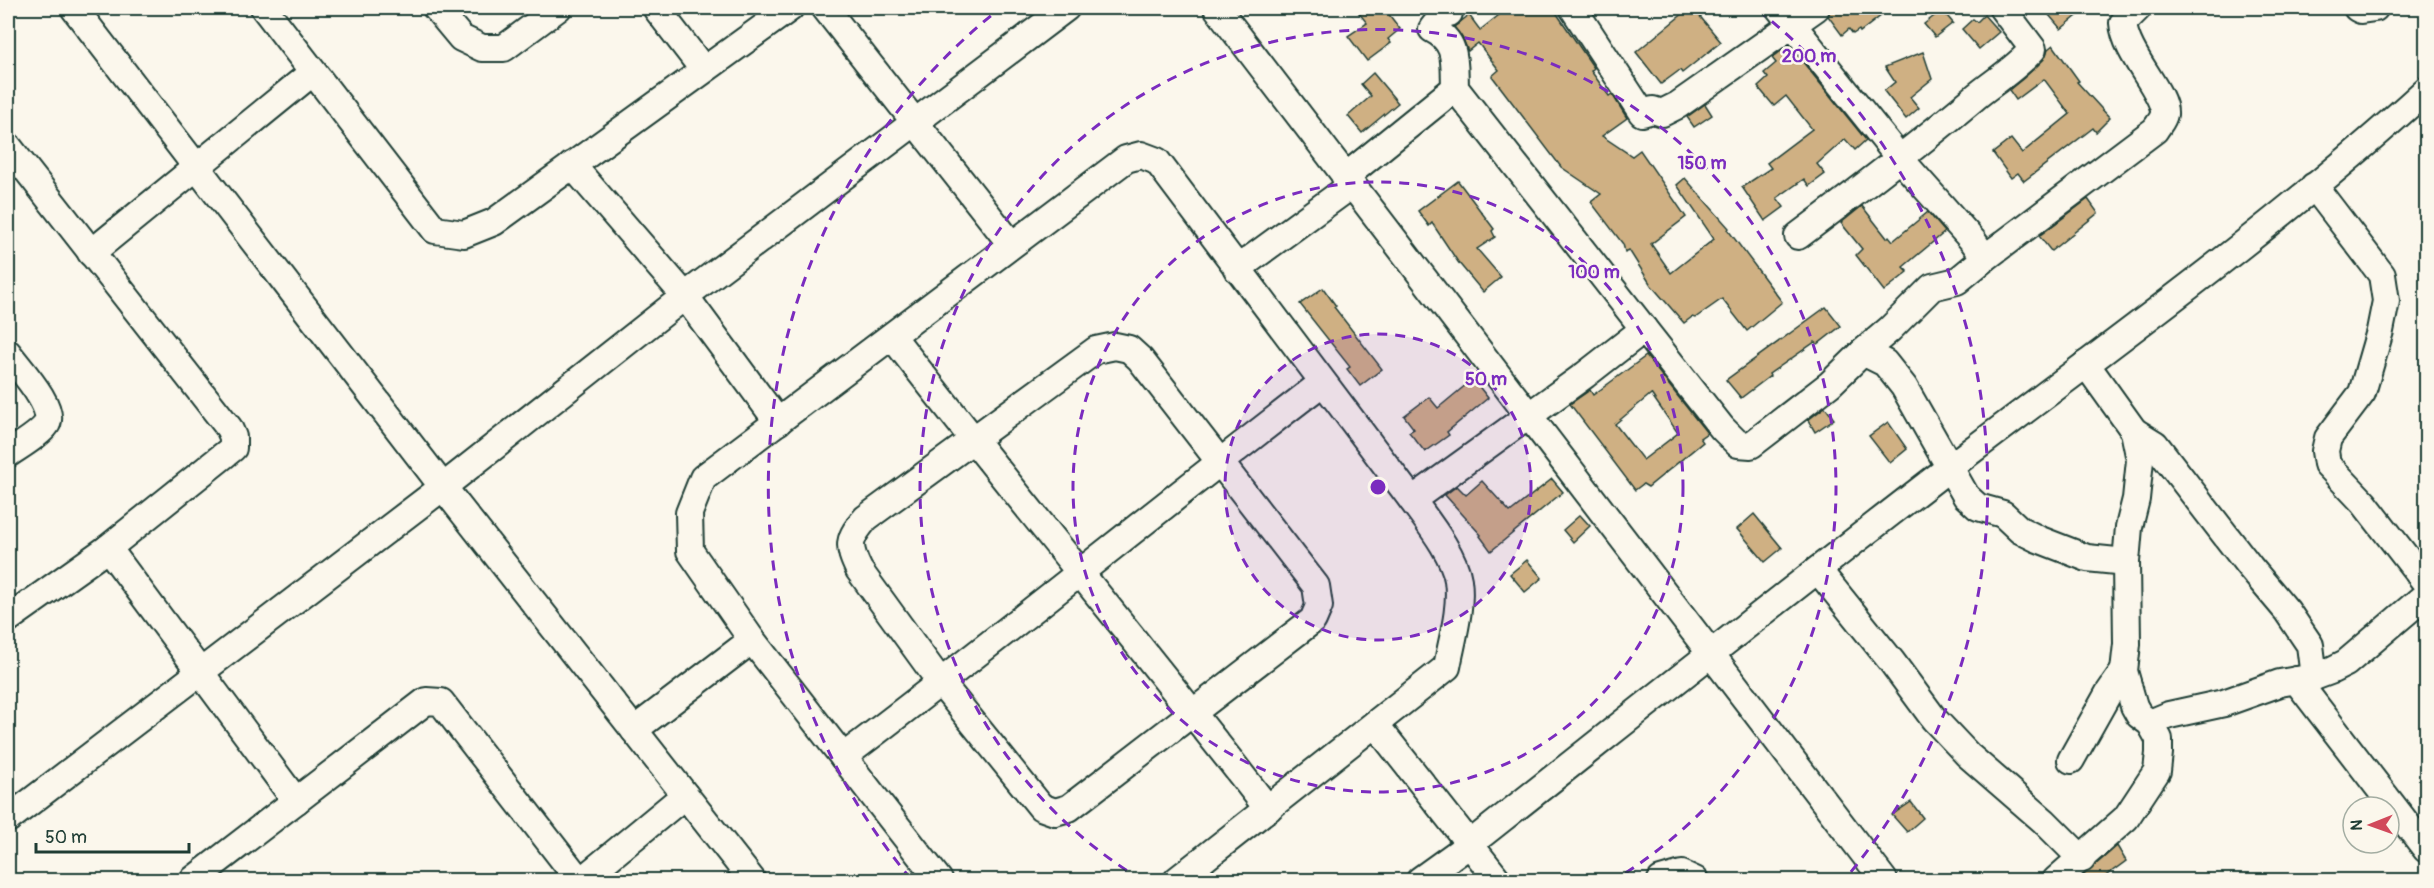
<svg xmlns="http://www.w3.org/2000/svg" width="2434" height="888" viewBox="0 0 2434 888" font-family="Pangolin,sans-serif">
  <rect width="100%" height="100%" fill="#fbf7ec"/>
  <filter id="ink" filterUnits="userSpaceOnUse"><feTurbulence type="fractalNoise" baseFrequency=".0167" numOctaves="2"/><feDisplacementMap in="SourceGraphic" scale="12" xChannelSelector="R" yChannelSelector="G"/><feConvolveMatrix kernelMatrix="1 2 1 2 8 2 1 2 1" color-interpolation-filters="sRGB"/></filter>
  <g filter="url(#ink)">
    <!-- building -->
    <g fill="#cfb083" stroke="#1f3d34" stroke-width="1.5" fill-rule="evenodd">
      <polygon points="1355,8 1384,8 1400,29 1388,39 1391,43 1367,61 1348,36 1367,23"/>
      <polygon points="1508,8 1553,8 1594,68 1591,71 1609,96 1612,94 1627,118 1602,136 1632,156 1640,150 1686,217 1651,244 1671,273 1714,239 1677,185 1685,178 1729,228 1728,230 1782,302 1747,331 1722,299 1695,318 1692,317 1684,323 1651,285 1629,250 1625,252 1623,244 1591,202 1601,194 1561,167 1492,76 1499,70 1478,43 1468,51 1463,39 1454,27 1469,15 1480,30"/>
      <polygon points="1690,8 1693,8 1721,42 1682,73 1680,70 1661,84 1636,52"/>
      <polygon points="1831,8 1891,8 1860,32 1859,30 1853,34 1849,29 1842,35 1828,16"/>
      <polygon points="2043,8 2087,8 2061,29"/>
      <polygon points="1942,10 1953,23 1935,37 1924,24"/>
      <polygon points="1984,15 1999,32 1979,49 1962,29 1973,19 1977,22"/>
      <polygon points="1789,45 1866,140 1855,150 1845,139 1817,164 1825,174 1809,186 1804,179 1777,198 1784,207 1765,221 1742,187 1771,168 1767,163 1812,129 1786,96 1774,106 1758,87 1768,78 1764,73 1776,63 1772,58"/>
      <polygon points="2053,45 2079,81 2077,82 2110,118 2096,132 2093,128 2024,181 2018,173 2011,178 1993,153 2011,139 2022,153 2070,114 2044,79 2016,100 2009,90 2037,66 2044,59 2048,49"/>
      <polygon points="1923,52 1932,79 1910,97 1919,108 1906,119 1884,91 1895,82 1885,67"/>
      <polygon points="1373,73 1398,103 1362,133 1348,116 1371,96 1361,84"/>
      <polygon points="1705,104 1712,115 1694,127 1687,117"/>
      <polygon points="1458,181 1494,229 1492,231 1495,237 1477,249 1501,277 1483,292 1458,262 1432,223 1429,226 1418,211"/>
      <polygon points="2088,199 2098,213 2051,251 2039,236"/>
      <polygon points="1862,206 1887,238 1889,236 1893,241 1928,212 1945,232 1903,267 1908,272 1884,291 1856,255 1862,249 1841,223"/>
      <polygon points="1323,288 1336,306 1334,307 1382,369 1360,386 1347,369 1350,367 1300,304"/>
      <polygon points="1826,307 1841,326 1818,344 1815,342 1769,374 1770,376 1741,398 1726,380"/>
      <path d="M1646,356L1707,433L1700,438L1703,442L1648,487L1643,484L1635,490L1570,404L1590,390L1593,395ZM1651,394L1678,433L1643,460L1615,424Z"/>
      <polygon points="1473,379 1488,398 1447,432 1449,435 1425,452 1409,432 1414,429 1404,416 1429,397 1438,408"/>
      <polygon points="1825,407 1834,419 1815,432 1808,420"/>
      <polygon points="1888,422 1907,449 1890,463 1869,436"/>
      <polygon points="1552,479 1563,492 1491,551 1480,536 1481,535 1445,495 1457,486 1466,495 1482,481 1510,512"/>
      <polygon points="1754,514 1782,548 1765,562 1737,529"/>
      <polygon points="1580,515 1590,526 1573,542 1563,530"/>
      <polygon points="1527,560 1542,578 1525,592 1510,574"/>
      <polygon points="1911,802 1923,818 1907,832 1892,815"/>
      <polygon points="2117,846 2126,861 2100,880 2078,880"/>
    </g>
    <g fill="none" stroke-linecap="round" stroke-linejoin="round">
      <defs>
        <g id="minor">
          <polyline points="74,8 443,487 752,880"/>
          <polyline points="264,8 435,230 464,234 494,222 790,8"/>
          <polyline points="436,8 461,38 482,48 504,48 558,8"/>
          <polyline points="656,8 703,69"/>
          <polyline points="825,8 1011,244"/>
          <polyline points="1217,8 1884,880"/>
          <path d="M1446,8L1449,13L1443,15L1432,29C1458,42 1454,62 1455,88L1644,329"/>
          <polyline points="1573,8 1642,113 1653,110 1662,113 1678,105 1816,8"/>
          <polyline points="1779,8 1901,160 1973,241 1985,258 1957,281 1932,287 1890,329 1863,352"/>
          <polyline points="2357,8 2361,10 2375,8"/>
          <polyline points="8,146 229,428 233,437 233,448 108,548 8,619"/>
          <polyline points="572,165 685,296 778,422"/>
          <polyline points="1345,177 1455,88"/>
          <polyline points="2314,186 2382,275 2386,301 2380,331 2362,393 2328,438 2325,451 2327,464 2364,503 2426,583"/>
          <path d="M1798,236C1858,191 1916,147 1973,99C1993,82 2016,69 2033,49L2002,8"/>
          <polyline points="91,253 313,72"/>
          <path d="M1985,258L2155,130C2158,125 2163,120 2164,114C2166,93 2125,54 2123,23L2138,8"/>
          <polyline points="1237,269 1352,185"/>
          <path d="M892,336C1015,495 1145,650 1268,809"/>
          <path d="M1115,346L1129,349L1140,359L1316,586L1319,606L1313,620L1069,808L1055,812L1041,807L941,683L859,570C847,545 848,539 866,518L1096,350Z"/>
          <path d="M8,353C18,367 58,409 46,425C39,435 18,447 8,454"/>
          <polyline points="2134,431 2155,444 2250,567 2287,611 2310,645 2314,677"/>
          <polyline points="1412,500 1585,375 1644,329 1722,428 1738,444 1751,445 1830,384 1863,352 1885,363 1904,387 1966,496 1978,507 2003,514 2020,530 2038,539 2087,558 2126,562"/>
          <polyline points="108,548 296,801"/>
          <polyline points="1818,570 1892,662 1934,719 1968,755 2044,821 2082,859"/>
          <polyline points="2296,680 2426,849"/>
          <polyline points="2150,723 2169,715 2224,703 2280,683 2314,677 2330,671 2346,663 2426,595"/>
          <polyline points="1375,724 1498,880"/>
          <polyline points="634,730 752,640"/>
          <path d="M843,757C1005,635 1161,506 1322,383"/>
          <polyline points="2071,760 2108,694 2124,671"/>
          <polyline points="8,819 443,487 685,296 1066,8"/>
          <polyline points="193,880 426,701 441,702 579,880"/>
          <polyline points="582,880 685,795"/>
          <path d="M939,880L752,640L690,551L689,513L703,478L1126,159L1141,155L1157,161L1412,500C1427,521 1454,554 1458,580C1462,608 1452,640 1447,667L1177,880"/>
          <path d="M1420,880L1470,844C1636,713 1802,580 1971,451C2125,334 2283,221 2426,90"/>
          <polyline points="1661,880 1682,874 1695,880"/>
          <polyline points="2056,880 2126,818 2157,771 2159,753 2159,739 2150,723 2139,715 2134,706 2124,671 2127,644 2126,562 2129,527 2136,499 2140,460 2134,431 2086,364"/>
        </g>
      </defs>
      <!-- minor casing -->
      <use href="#minor" stroke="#1f3d34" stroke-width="30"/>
      <!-- minor -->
      <use href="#minor" stroke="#fbf7ec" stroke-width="26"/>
    </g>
  </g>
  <!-- distance rings -->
  <circle cx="1378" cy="487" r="153" fill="#7b2cbf" fill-opacity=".12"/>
  <g fill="none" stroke="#7b2cbf" stroke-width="3" stroke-dasharray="10 8">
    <circle cx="1378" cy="487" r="153"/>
    <circle cx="1378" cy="487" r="305"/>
    <path d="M1142 880A458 458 0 1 1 1614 880"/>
    <path d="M911 879A610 610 0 0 1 998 10M1758 10A610 610 0 0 1 1845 879"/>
  </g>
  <circle cx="1378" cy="487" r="9" fill="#7b2cbf" stroke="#fbf7ec" stroke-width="3"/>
  <g font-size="18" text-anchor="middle" font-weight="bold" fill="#7b2cbf" stroke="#fbf7ec" stroke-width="5" stroke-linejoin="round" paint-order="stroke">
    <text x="1809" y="62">200 m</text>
    <text x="1702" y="169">150 m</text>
    <text x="1594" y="278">100 m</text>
    <text x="1486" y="385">50 m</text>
  </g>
  <!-- margin -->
  <rect width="2434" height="888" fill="none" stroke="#fbf7ec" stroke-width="30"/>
  <rect x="15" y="15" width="2404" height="858" fill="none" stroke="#1f3d34" stroke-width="2" filter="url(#ink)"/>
  <!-- north arrow -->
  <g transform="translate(2371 825) rotate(269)"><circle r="28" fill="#fbf7ec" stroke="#a3ada2" stroke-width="1.5"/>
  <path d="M0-4.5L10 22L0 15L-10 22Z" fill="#d1495b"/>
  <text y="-9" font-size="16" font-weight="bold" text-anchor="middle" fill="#1f3d34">N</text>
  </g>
  <!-- scale -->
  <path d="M36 843v9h153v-9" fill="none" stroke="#1f3d34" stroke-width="3"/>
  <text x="45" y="843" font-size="18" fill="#1f3d34" stroke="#fbf7ec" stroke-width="4.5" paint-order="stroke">50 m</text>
</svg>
